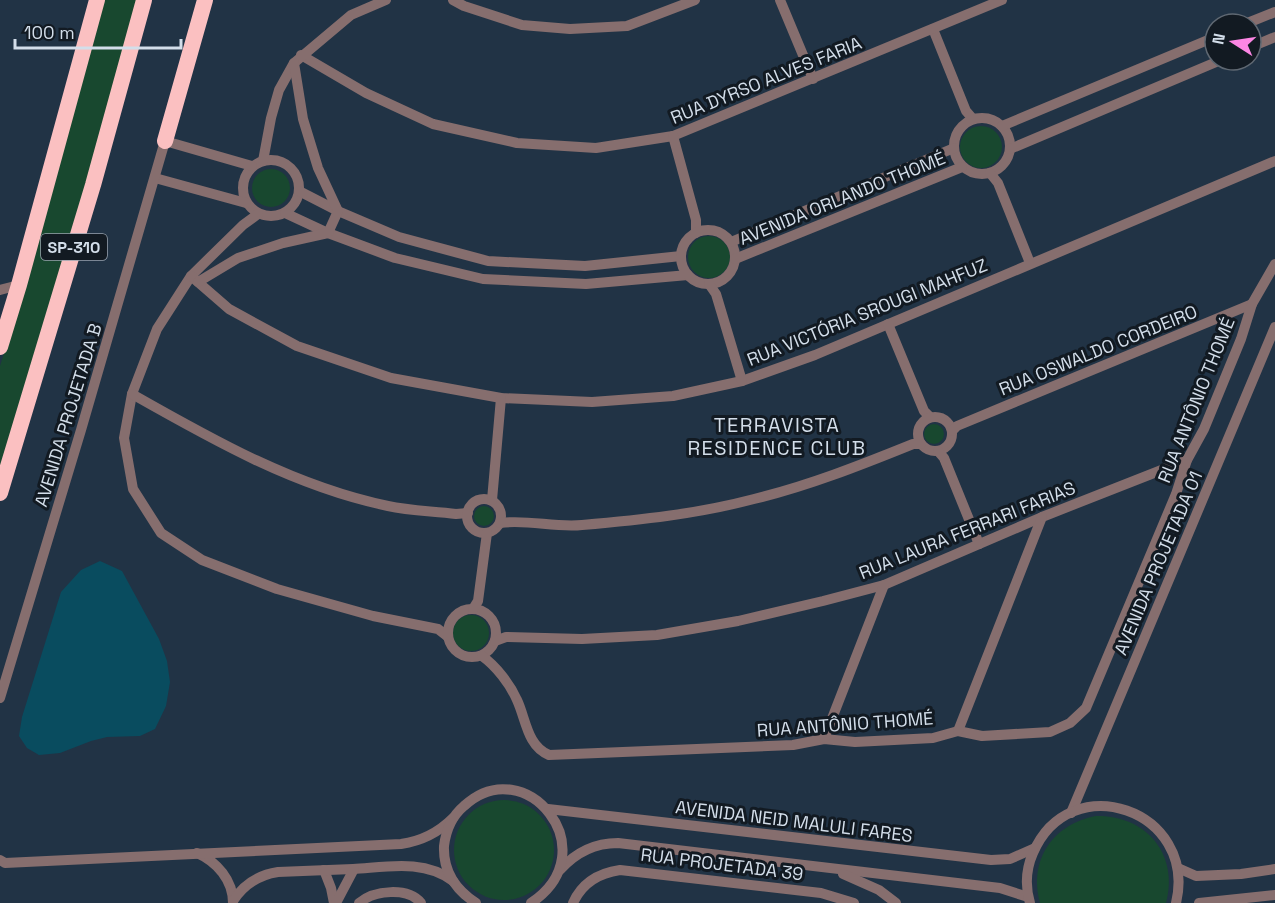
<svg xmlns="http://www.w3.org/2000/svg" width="1275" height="903" viewBox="0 0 1275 903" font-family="'Space Grotesk',sans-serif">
  <rect width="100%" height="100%" fill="#213345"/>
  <!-- green -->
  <g fill="#18482f">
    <polygon points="102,0 137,0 99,139 0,477 0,366 24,288"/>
    <circle cx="981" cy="147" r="21"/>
    <circle cx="271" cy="188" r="19"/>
    <circle cx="709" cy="257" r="21"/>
    <circle cx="934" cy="434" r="10"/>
    <circle cx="484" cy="516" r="10"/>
    <circle cx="471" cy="633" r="18"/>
    <circle cx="504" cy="850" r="50"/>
    <path d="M1096,816C1146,815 1179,854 1166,903H1040C1028,860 1053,824 1096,816Z"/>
  </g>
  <!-- water -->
  <polygon fill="#094c5f" points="100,561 122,571 159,639 167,661 170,682 166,706 155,729 140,736 107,737 91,741 60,753 39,755 27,748 19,736 22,717 61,592 81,570"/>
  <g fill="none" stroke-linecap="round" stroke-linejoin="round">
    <!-- minor -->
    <g stroke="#866e6e" stroke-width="10">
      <polyline points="453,0 464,6 522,25 570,29 627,26 695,0"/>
      <polyline points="780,0 813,79"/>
      <polyline points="1245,24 1275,12"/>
      <polyline points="933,29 966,111 973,119"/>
      <polyline points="1251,47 1275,37"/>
      <polyline points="301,55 366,93 433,124 517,143 596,148 673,136 1002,0"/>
      <circle cx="982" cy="146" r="28"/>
      <polyline points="1002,126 1215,37"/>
      <polyline points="673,136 696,220 696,233"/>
      <polyline points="1010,149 1221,60"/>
      <circle cx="271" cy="188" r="28"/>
      <polyline points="263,161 271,118 279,90 294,63 351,15 386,0"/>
      <polyline points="990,173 998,183 1030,263"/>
      <polyline points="155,178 246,203"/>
      <polyline points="299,191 338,211 399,237 488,261 585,266 681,256"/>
      <polyline points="285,213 328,233 395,258 483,279 586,284 688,275"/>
      <polyline points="258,214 243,225 191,276 157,329 132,394 124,438 133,489 161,533 202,560 277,589 373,616 438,629 447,636"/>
      <circle cx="708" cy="257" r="27"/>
      <polyline points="731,242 954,148"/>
      <polyline points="735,259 962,167"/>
      <polyline points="191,276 229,309 297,346 391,378 501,398 592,402 673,396 742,381 815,355 1275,161"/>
      <polyline points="198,282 238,258 283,243 328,233 338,211 318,168 303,119 294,63"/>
      <polyline points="709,284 716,294 742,381"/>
      <polyline points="0,290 19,285"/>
      <polyline points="888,324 924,411 930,417"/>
      <path d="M132,394C213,440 296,487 388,506C410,511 434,511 456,514L468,513"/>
      <circle cx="935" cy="434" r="17"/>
      <polyline points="952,431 957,426 1252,304"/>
      <polyline points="938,451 944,458 979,544"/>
      <circle cx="484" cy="516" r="17"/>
      <polyline points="492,500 501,398"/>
      <path d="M500,523C528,519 555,528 582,525C640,520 697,514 754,499C808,486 861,465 913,444H921"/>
      <circle cx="472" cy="633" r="24"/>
      <polyline points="473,609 478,601 487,533"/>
      <polyline points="495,641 506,637 582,639 657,635 738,621 823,601 884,585 1042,517 1187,460"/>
      <path d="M482,656C496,666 510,684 517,700C526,719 527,746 549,755L793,745L824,739L855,742L933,738L958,731L982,736L1050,732L1070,723L1086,708L1176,494L1187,460L1204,429L1241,339L1252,304L1275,264"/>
      <polyline points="0,698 81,430 165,141 252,166"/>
      <polyline points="958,731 1042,517"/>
      <polyline points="824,739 884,585"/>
      <polyline points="548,809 991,860 1010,859 1035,848"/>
      <polyline points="1071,813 1275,327"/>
      <path d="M197,853C217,862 233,880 233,903"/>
      <path d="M0,860L5,863L401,844C422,841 438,833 453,818"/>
      <polyline points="1178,868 1196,876 1241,874 1275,869"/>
      <polyline points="324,870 331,888 334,903"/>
      <path d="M560,870C576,852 594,843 618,843L1000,888L1028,897"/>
      <polyline points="843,874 879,890 896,903"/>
      <path d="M233,901C244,884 258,875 278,872C303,871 328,870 353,869C387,867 424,859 453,881"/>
      <polyline points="336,903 354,869"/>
      <path d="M359,903C374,890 408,887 421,903"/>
      <path d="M476,903C456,890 443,871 444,846C446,830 452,816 464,806C525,749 609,851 531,903"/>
      <path d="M573,903C582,883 599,873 620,870L821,893L854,903"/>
      <path d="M1030,903C1025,886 1026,869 1033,853C1070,766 1198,810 1176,903"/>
      <polyline points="1199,903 1275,895"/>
    </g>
    <!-- highway -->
    <g stroke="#fbc0c1" stroke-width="16">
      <polyline points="165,141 205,0"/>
      <polyline points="0,347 19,285 97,0"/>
      <polyline points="0,493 93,185 144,0"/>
    </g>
  </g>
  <g text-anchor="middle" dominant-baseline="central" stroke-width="6" stroke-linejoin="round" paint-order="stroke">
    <!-- shield labels -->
    <rect fill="#121a22" stroke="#99a3ae" stroke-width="1.5" x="41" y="234" width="66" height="26" rx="4.5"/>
    <g font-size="16" font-weight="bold" fill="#d3deea">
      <text x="74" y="247">SP-310</text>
    </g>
    <!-- street labels -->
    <g font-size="18" fill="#d3deea" stroke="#121a22">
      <text transform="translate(766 80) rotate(-22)">RUA DYRSO ALVES FARIA</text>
      <text transform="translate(842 198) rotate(-22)">AVENIDA ORLANDO THOMÉ</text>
      <text transform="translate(867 312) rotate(-22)">RUA VICTÓRIA SROUGI MAHFUZ</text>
      <text transform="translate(1098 350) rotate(-22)">RUA OSWALDO CORDEIRO</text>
      <text transform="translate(1196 400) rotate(-68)">RUA ANTÔNIO THOMÉ</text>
      <text transform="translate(68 415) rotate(-73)">AVENIDA PROJETADA B</text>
      <text transform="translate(967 530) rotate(-22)">RUA LAURA FERRARI FARIAS</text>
      <text transform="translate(1158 563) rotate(-67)">AVENIDA PROJETADA 01</text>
      <text transform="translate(845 724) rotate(-4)">RUA ANTÔNIO THOMÉ</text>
      <text transform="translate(794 821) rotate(7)">AVENIDA NEID MALULI FARES</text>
      <text transform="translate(722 864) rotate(7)">RUA PROJETADA 39</text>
    </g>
    <!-- neighbourhood labels -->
    <g font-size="20" letter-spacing="1.5" fill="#d3deea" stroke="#121a22">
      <text x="777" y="425">TERRAVISTA<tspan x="777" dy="23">RESIDENCE CLUB</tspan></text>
    </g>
  </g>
  <!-- north arrow -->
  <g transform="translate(1233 42) rotate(282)"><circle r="28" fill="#121a22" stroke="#5f6872" stroke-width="1.5"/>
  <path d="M0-4.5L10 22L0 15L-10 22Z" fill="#fc86e4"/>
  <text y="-9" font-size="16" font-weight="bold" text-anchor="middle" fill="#d3deea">N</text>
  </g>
  <!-- scale -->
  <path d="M15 39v9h166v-9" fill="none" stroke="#d3deea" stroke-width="3"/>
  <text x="24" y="39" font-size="18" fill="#d3deea" stroke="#121a22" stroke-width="4.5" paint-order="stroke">100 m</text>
</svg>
